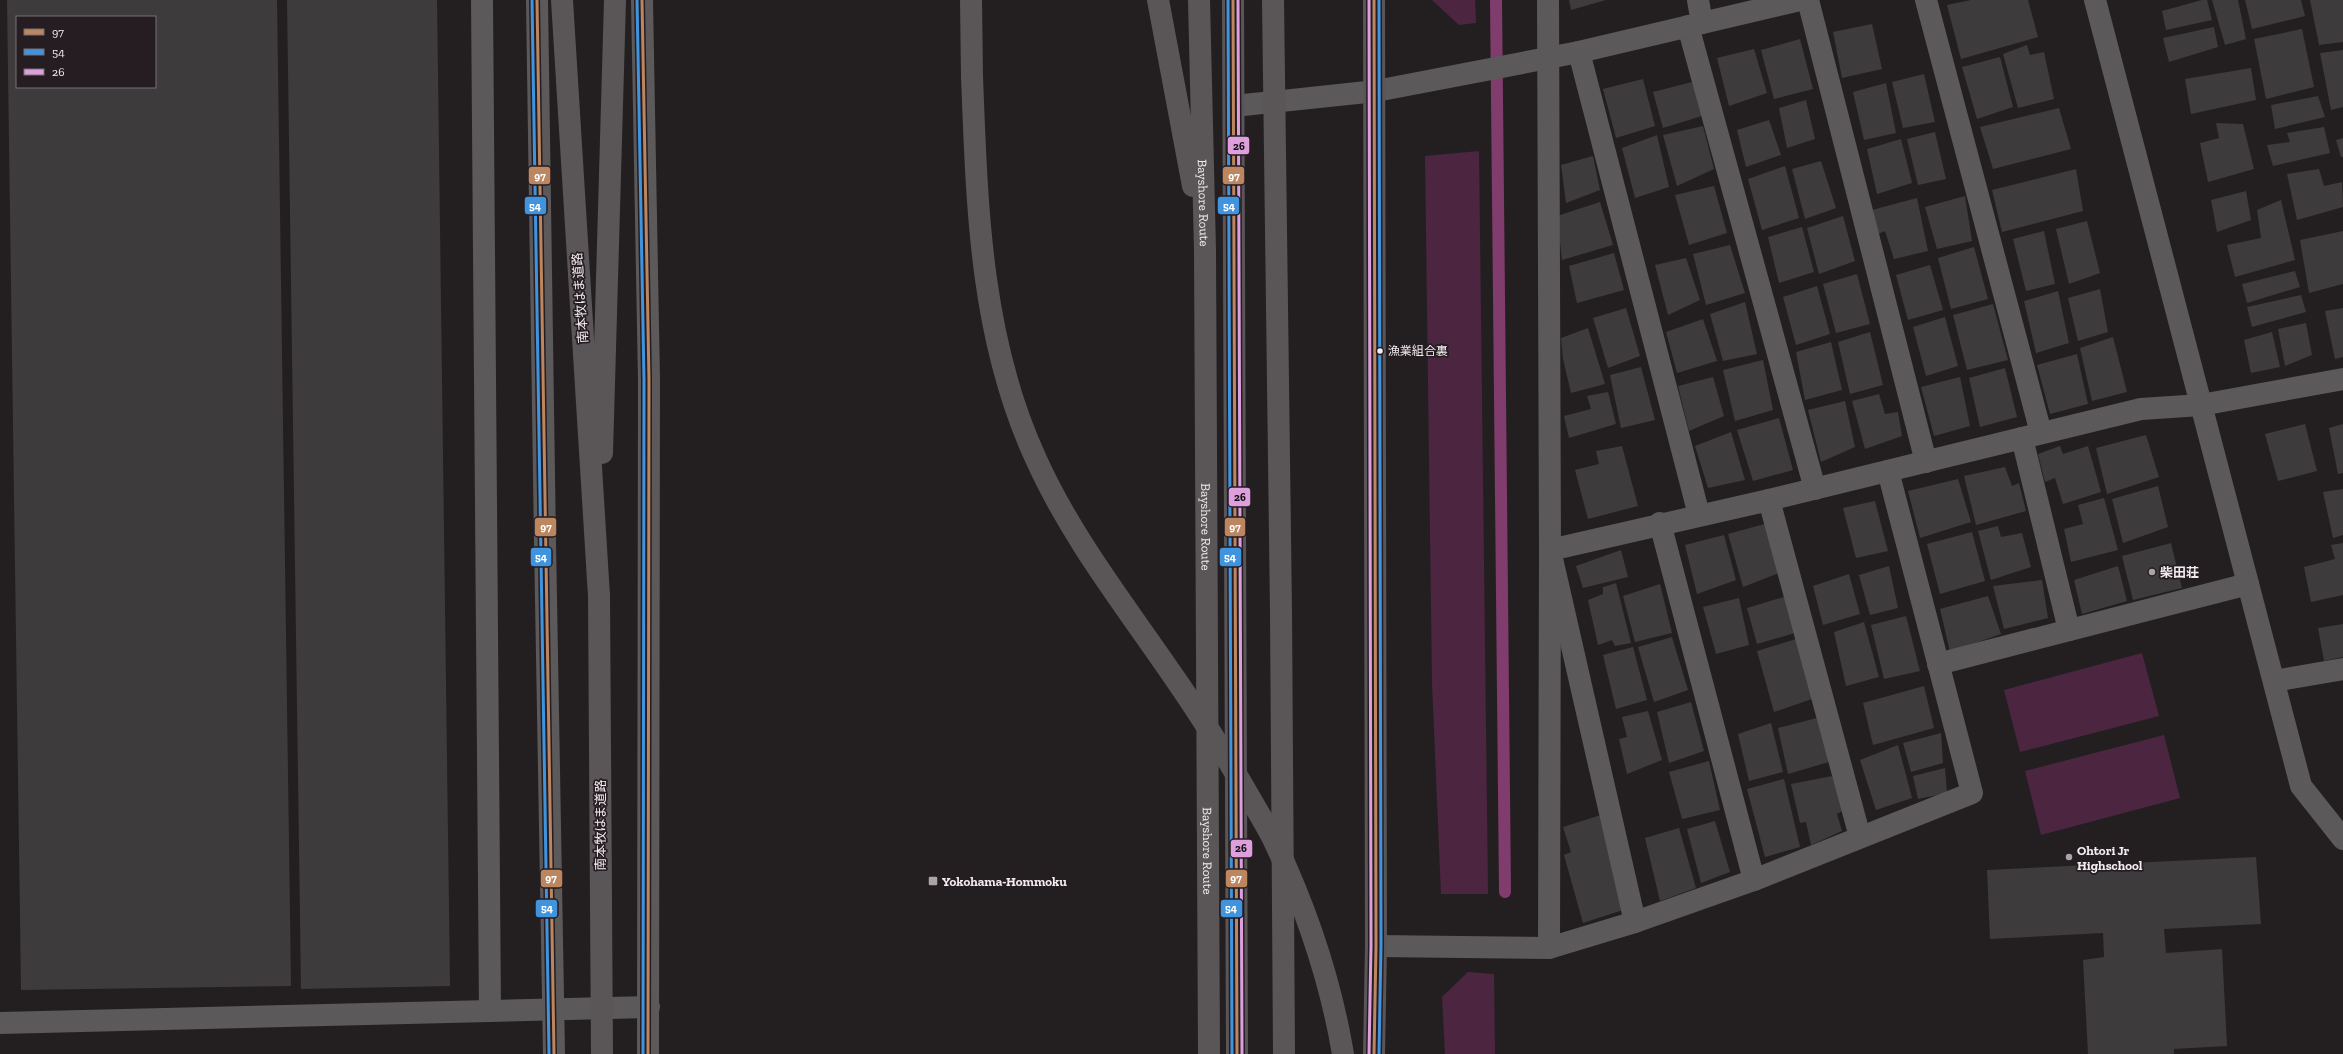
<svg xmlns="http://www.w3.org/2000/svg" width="2343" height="1054" viewBox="0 0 2343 1054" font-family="'Zilla Slab','Noto Sans JP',serif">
  <rect width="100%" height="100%" fill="#231f21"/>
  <!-- green -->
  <g fill="#4c2640">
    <polygon points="1432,0 1475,0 1476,23 1459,25"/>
    <polygon points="1479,151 1488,894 1441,894 1432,683 1425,156"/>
    <polygon points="2142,653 2159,716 2020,752 2004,690"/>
    <polygon points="2164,735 2180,798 2041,835 2025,771"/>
    <polygon points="1468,972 1494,974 1495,1054 1445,1054 1442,997"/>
  </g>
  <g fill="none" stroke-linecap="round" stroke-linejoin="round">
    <!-- stream -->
    <polyline stroke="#803c6c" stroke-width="12" points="1496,0 1505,892"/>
  </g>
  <!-- building -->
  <g fill="#3e3b3d" fill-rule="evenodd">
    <path d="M7,0H277L291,986L21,990ZM17,17H155V87H17Z"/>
    <polygon points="287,0 437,0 450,986 301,989"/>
    <polygon points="1569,0 1606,0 1571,10"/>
    <polygon points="1971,0 2028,0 2038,37 1961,59 1947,5"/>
    <polygon points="2202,0 2207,0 2212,20 2166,30 2162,11"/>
    <polygon points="2212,0 2238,0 2246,39 2225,45"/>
    <polygon points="2245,0 2301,0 2305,16 2252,29"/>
    <polygon points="2310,0 2343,0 2343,42 2319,45"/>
    <polygon points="1872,24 1882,69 1842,78 1833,32"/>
    <polygon points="2214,27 2218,47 2169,62 2163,38"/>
    <polygon points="2302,29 2314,87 2266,99 2254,39"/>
    <polygon points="1800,39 1813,89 1774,99 1761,50"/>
    <polygon points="2027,45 2030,55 2044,52 2054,99 2018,108 2003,54"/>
    <polygon points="1754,49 1767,93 1729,106 1717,58"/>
    <polygon points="2343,50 2343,107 2331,110 2320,53"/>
    <polygon points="2000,57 2013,107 1977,119 1962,67"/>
    <polygon points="2251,68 2256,100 2191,114 2185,79"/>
    <polygon points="1924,74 1935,122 1903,128 1892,82"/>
    <polygon points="1643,79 1655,126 1616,138 1603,89"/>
    <polygon points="1692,82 1702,116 1663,128 1653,92"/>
    <polygon points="1886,83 1896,133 1864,140 1853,92"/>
    <polygon points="2318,96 2325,117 2275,129 2271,105"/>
    <polygon points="1806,100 1815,139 1787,148 1779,108"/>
    <polygon points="2059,108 2071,149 1993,169 1980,127"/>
    <polygon points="1769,120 1781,155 1746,167 1737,130"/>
    <polygon points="2216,123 2243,124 2254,169 2208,182 2200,143 2219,138"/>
    <polygon points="1703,126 1714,169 1677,186 1663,135"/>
    <polygon points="2324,127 2330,153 2273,166 2267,145 2290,142 2287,133"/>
    <polygon points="1935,132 1946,179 1918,185 1907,139"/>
    <polygon points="1657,135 1669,187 1635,198 1622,148"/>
    <polygon points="2343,138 2343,157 2341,157 2336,140"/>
    <polygon points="1901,139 1912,183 1877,194 1867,149"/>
    <polygon points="1593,156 1600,190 1566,203 1561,165"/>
    <polygon points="1821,161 1836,208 1805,219 1792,169"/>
    <polygon points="1785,166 1799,218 1762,230 1748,179"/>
    <polygon points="2076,169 2083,211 2002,232 1992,190"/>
    <polygon points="2319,169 2324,186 2342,182 2343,207 2297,220 2287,174"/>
    <polygon points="1714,186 1727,233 1689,245 1675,195"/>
    <polygon points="2246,191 2251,220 2217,232 2211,200"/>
    <polygon points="1965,196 1972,241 1937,249 1925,207"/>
    <polygon points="1917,198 1928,251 1894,259 1885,231 1878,234 1872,210"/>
    <polygon points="2281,200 2295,260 2235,277 2227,245 2261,238 2257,210"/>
    <polygon points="1600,202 1613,245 1562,260 1557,216"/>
    <polygon points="1843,216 1855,261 1819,274 1807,228"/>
    <polygon points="2087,221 2100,273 2069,284 2056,229"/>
    <polygon points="1802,227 1814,272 1779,283 1768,237"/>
    <polygon points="2044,231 2055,284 2026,291 2013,239"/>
    <polygon points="2343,231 2343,284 2309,293 2300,240"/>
    <polygon points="1730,245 1745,293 1706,305 1693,254"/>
    <polygon points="1974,247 1988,299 1951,309 1938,258"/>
    <polygon points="1614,253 1624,290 1577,303 1569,266"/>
    <polygon points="1686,258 1700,300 1668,315 1655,265"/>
    <polygon points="1930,265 1943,310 1908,320 1896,275"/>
    <polygon points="2295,271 2300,287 2247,303 2242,284"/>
    <polygon points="1857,274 1870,324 1836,333 1823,284"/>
    <polygon points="1817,286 1830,334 1796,345 1783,297"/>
    <polygon points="2100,289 2108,332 2078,341 2068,298"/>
    <polygon points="2058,291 2069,343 2036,353 2024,301"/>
    <polygon points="2301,295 2306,312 2252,327 2247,307"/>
    <polygon points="1745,302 1757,354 1723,361 1710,314"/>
    <polygon points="1993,304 2008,360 1967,370 1953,315"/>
    <polygon points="1626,308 1640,356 1608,368 1593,318"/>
    <polygon points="2343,308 2343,357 2335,359 2325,311"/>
    <polygon points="1945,317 1958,366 1926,376 1913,327"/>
    <polygon points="1703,319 1717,361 1677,373 1666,332"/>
    <polygon points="2306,323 2312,355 2285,366 2278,329"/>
    <polygon points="1588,328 1605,384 1571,393 1563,359 1561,338"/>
    <polygon points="1870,332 1883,385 1850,394 1838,342"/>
    <polygon points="2272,332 2280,367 2251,373 2244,340"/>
    <polygon points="2113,337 2127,392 2092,401 2080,348"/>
    <polygon points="1831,342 1842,390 1805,400 1796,352"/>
    <polygon points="2077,354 2088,404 2050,414 2037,365"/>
    <polygon points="1763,360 1773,410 1735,421 1723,370"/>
    <polygon points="1641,367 1655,420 1621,428 1610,375"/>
    <polygon points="2005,368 2017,417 1980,427 1969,378"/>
    <polygon points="1713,377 1724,416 1689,431 1678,386"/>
    <polygon points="1960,377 1970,426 1934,436 1921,387"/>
    <polygon points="1608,392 1616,424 1569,438 1564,416 1591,409 1587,396"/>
    <polygon points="1879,394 1885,414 1898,412 1902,436 1865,449 1852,401"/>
    <polygon points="1845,401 1855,447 1821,462 1808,410"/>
    <polygon points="1779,418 1793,470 1753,481 1737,430"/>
    <polygon points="2305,424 2317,471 2278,481 2265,434"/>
    <polygon points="2343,424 2343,473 2338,474 2329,428"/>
    <polygon points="1731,432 1745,480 1708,488 1695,446"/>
    <polygon points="2146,435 2159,477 2107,494 2096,448"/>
    <polygon points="1622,446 1638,506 1588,519 1575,470 1599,464 1596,451"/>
    <polygon points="2060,446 2063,454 2088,446 2101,492 2063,504 2055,478 2045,482 2038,454"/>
    <polygon points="2005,467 2012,486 2019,483 2026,511 1976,525 1964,476"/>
    <polygon points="1958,479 1971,522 1920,538 1908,491"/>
    <polygon points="2158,486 2168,527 2123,543 2112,499"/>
    <polygon points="2343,489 2343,535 2333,538 2323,492"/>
    <polygon points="2104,498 2118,550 2071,562 2064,529 2083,524 2078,505"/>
    <polygon points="1875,501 1888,551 1856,558 1843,508"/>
    <polygon points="1768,523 1779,573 1743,587 1728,534"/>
    <polygon points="1998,526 2001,537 2022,533 2031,567 1991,580 1978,531"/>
    <polygon points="1972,532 1985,581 1940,594 1927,544"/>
    <polygon points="1724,535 1736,580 1697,594 1685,545"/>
    <polygon points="2171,543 2182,588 2133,600 2122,556"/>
    <polygon points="2343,543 2343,595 2311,602 2304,567 2335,559 2331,545"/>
    <polygon points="1621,550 1628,577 1583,588 1576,566"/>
    <polygon points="1889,566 1898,608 1870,615 1859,575"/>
    <polygon points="2118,566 2127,601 2082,614 2074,580"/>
    <polygon points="1849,574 1860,614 1823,625 1813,586"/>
    <polygon points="2042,580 2048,618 2004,629 1993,586"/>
    <polygon points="1616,583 1631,643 1615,646 1612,640 1598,645 1588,600 1603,594 1603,587"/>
    <polygon points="1660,584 1672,633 1635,642 1623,596"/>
    <polygon points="1787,596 1795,633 1757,644 1747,608"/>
    <polygon points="1988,596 2001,634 1950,652 1940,609"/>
    <polygon points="1739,598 1749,645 1716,654 1703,607"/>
    <polygon points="1906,616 1920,671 1884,679 1871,625"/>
    <polygon points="1864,622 1879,677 1846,686 1834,632"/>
    <polygon points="2343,624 2343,657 2324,661 2318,628"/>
    <polygon points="1672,637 1688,690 1654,702 1638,647"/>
    <polygon points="1796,639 1812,699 1774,712 1757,651"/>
    <polygon points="1633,647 1647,700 1616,709 1603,655"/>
    <polygon points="1924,686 1934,728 1873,745 1863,703"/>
    <polygon points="1691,702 1704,751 1669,763 1657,712"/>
    <polygon points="1648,711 1662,760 1627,774 1619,739 1627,737 1622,717"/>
    <polygon points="1817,718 1829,762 1788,774 1778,728"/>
    <polygon points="1771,723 1783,772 1749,781 1738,734"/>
    <polygon points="1941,733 1943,763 1911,772 1903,743"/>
    <polygon points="1898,745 1912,798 1876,810 1860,760"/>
    <polygon points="1709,761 1720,810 1682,819 1669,772"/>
    <polygon points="1945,768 1947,793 1918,799 1913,776"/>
    <polygon points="1832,776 1844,810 1837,814 1842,831 1811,845 1806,822 1800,823 1791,784"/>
    <polygon points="1784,779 1800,847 1765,857 1747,789"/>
    <polygon points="1601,815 1626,909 1583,923 1564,855 1571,852 1563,827"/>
    <polygon points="1715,821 1730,872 1701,883 1687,829"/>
    <polygon points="1679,828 1696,888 1660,901 1645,838"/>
    <polygon points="2256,857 2261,924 2164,929 2166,953 2222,949 2227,1046 2174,1049 2174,1054 2088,1054 2083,960 2104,957 2103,933 1990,939 1987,870"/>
  </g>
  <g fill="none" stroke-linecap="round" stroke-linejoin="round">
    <!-- minor -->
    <g stroke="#5b595a" stroke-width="22">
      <polyline points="482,0 490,1010"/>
      <path d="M537,0C541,351 548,703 554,1054"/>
      <polyline points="642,0 649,380 648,1054"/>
      <polyline points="1548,0 1550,550 1549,948"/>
      <polyline points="1698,0 1702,23"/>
      <polyline points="1808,0 1926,462"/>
      <polyline points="1926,0 2041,433"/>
      <polyline points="2095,0 2301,786 2343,839"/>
      <polyline points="1688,26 1815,489"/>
      <polyline points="1579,52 1699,515"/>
      <polyline points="1234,106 1376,91 1579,52 1800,0"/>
      <polyline points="2022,438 2069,630"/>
      <polyline points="1769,500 1860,837"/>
      <polyline points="1660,523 1754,880"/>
      <polyline points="1938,664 2248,584"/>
      <polyline points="2274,681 2343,669"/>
      <polyline points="1635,922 1550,550 1769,500 2141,409 2201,405 2343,379"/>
      <polyline points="1376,946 1549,948 1635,922 1754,880 1972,793 1888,471"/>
      <polyline points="0,1023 649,1007"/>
    </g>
    <!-- highway -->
    <g stroke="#5a5658" stroke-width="22">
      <polyline points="562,0 599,596"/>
      <polyline points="971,0 972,76"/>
      <polyline points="1158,0 1193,186"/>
      <path id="s1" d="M1199,0L1205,250L1209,1054"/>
      <polyline points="1233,0 1237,1054"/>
      <polyline points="602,453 615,0"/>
      <polyline points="1374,1054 1376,946 1374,0"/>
    </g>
    <!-- highway-bridge -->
    <g stroke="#5a5658" stroke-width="22">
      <polyline points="1273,0 1281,612 1284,1054"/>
      <path d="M972,76C977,206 980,338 1036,459C1072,539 1127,608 1176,680C1203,719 1227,758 1250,798C1259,814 1269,829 1276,845C1307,911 1331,983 1343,1054"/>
      <polyline points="599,596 602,1054"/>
    </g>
    <defs>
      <g id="bus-1">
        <polyline points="537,0 554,1054"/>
        <polyline points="642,0 649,380 648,1054"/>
        <polyline points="1233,0 1237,1054"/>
        <polyline points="1374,0 1376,946 1374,1054"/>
      </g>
      <g id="bus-2">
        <polyline points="532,0 549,1054"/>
        <polyline points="637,0 644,380 643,1054"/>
        <polyline points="1228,0 1232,1054"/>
        <polyline points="1379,0 1381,946 1379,1054"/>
      </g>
      <g id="bus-3">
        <polyline points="1238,0 1242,1054"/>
        <polyline points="1369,0 1371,946 1369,1054"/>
      </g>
    </defs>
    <!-- bus-1 casing -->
    <use href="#bus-1" stroke="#251d22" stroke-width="6"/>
    <!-- bus-2 casing -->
    <use href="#bus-2" stroke="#251d22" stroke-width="6"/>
    <!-- bus-3 casing -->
    <use href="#bus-3" stroke="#251d22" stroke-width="6"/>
    <!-- bus-1 -->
    <use href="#bus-1" stroke="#bb8660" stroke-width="3"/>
    <!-- bus-2 -->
    <use href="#bus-2" stroke="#4094de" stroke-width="3"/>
    <!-- bus-3 -->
    <use href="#bus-3" stroke="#dda0dd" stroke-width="3"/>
  </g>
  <!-- markers -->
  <circle fill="#f2ecf0" stroke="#251d22" stroke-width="1.5" cx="1380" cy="351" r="3.5"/>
  <g fill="#aaa4a8" stroke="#251d22" stroke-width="1.5">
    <circle cx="2152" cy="572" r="4"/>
    <circle cx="2069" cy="857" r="4"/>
    <rect x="928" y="876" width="10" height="10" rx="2"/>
  </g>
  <g text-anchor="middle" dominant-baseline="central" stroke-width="3.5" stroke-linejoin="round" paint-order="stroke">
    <!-- bus labels -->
    <g font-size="12" fill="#f2ecf0" stroke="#251d22" text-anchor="start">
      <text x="1388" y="351">漁業組合裏</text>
    </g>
    <!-- street labels -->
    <g font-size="13" fill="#f2ecf0" stroke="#251d22">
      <text stroke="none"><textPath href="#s1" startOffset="203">Bayshore Route</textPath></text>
      <text transform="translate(580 298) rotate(-94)">南本牧はま道路</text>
      <text stroke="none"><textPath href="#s1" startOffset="527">Bayshore Route</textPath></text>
      <text transform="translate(600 825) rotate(-90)">南本牧はま道路</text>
      <text stroke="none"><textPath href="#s1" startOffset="851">Bayshore Route</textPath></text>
    </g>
    <!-- poi labels -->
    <g font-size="13" font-weight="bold" fill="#f2ecf0" stroke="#251d22" text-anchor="start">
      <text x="2160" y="572">柴田荘</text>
      <text x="2077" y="850">Ohtori Jr<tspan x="2077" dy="15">Highschool</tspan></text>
      <text x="942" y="881">Yokohama-Hommoku</text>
    </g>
  </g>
  <g stroke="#251d22" stroke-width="1.5">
    <rect x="1227" y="136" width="23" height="19" rx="4" fill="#dda0dd"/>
    <rect x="1222" y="166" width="23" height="19" rx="4" fill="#bb8660"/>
    <rect x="528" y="166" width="23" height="19" rx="4" fill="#bb8660"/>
    <rect x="524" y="196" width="23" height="19" rx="4" fill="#4094de"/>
    <rect x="1217" y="196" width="23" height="19" rx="4" fill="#4094de"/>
    <rect x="1228" y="487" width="23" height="20" rx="4" fill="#dda0dd"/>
    <rect x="534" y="517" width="23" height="20" rx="4" fill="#bb8660"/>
    <rect x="1224" y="517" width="22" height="20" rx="4" fill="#bb8660"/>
    <rect x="530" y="547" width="22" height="20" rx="4" fill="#4094de"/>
    <rect x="1219" y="547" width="23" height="20" rx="4" fill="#4094de"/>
    <rect x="1230" y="839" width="23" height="19" rx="4" fill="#dda0dd"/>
    <rect x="540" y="869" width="23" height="19" rx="4" fill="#bb8660"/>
    <rect x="1225" y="869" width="23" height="19" rx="4" fill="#bb8660"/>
    <rect x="535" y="899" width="23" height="19" rx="4" fill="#4094de"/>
    <rect x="1220" y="899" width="23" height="19" rx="4" fill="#4094de"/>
  </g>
  <g font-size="11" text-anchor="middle" font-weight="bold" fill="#fff">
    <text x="1234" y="180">97</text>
    <text x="540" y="180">97</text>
    <text x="535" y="210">54</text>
    <text x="1229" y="210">54</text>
    <text x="546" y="531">97</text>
    <text x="1235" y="531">97</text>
    <text x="541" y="561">54</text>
    <text x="1230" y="561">54</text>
    <text x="551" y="882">97</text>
    <text x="1236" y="882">97</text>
    <text x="547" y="912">54</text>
    <text x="1231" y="912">54</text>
  </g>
  <g font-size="11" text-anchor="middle" font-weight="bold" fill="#111">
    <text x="1239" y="150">26</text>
    <text x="1240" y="501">26</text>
    <text x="1241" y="852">26</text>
  </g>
  <!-- legend -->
  <rect x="16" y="16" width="140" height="72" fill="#251d22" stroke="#777074"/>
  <rect x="24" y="29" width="20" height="6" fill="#bb8660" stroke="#777074"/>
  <text x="52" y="36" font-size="12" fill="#f2ecf0">97</text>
  <rect x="24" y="49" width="20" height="6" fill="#4094de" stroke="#777074"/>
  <text x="52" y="56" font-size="12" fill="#f2ecf0">54</text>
  <rect x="24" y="69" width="20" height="6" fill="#dda0dd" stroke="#777074"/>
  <text x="52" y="76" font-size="12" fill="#f2ecf0">26</text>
</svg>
